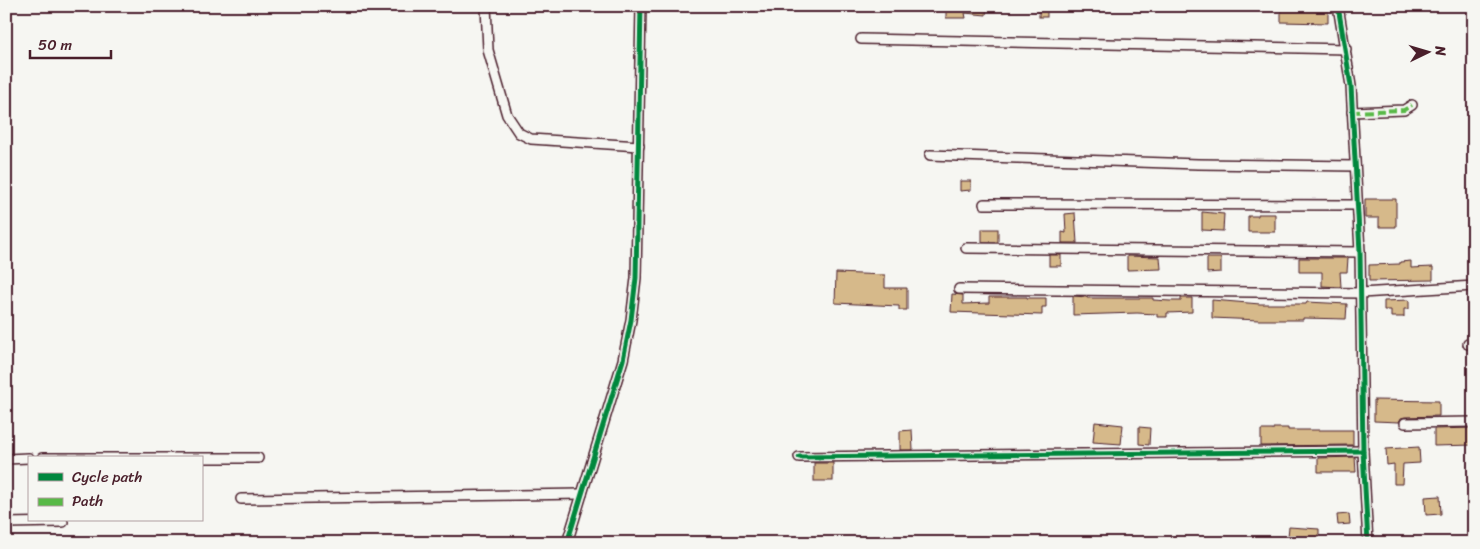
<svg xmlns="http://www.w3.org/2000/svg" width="1480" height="549" viewBox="0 0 1480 549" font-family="Sriracha,sans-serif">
  <rect width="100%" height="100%" fill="#f6f6f2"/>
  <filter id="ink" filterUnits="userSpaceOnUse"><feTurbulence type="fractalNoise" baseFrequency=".02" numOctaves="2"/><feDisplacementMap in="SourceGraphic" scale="10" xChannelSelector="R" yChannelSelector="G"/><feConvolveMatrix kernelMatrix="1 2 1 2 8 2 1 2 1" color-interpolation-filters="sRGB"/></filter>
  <g filter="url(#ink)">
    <!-- building -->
    <g fill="#d6b98a" stroke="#4a1f2b">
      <polygon points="946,6 987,6 986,15 965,13 966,18 946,18"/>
      <rect x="1039" y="6" width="8" height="11"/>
      <polygon points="1304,6 1328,6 1328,23 1281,22 1281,7"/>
      <polygon points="960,181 971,181 971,190 960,191"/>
      <polygon points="1365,199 1396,199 1396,227 1379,227 1379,218 1365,218"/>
      <polygon points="1202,212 1224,214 1223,231 1202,230"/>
      <polygon points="1075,213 1077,243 1062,243 1062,232 1066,233 1065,214"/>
      <polygon points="1258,214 1275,214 1275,232 1248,232 1248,216 1258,216"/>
      <rect x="982" y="229" width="16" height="13"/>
      <rect x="1049" y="255" width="12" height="11"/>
      <polygon points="1127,256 1160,257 1161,269 1127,270"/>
      <polygon points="1207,258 1221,258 1221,272 1207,273"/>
      <polygon points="1299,258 1348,258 1347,272 1340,272 1341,287 1322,286 1322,272 1299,272"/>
      <polygon points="1411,261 1411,268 1433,267 1433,280 1369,281 1369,265 1400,264 1400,262"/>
      <polygon points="836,273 885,275 885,288 907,288 907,310 899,310 899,306 835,303"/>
      <polygon points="952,294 963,295 963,304 989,303 989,297 1027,297 1027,298 1046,298 1046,307 1042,307 1042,315 951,312"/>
      <polygon points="1073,296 1087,297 1087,298 1153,298 1153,300 1170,301 1181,301 1181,298 1192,298 1192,312 1167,313 1167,317 1157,317 1157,314 1137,313 1073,315"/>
      <polygon points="1212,300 1260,304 1306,304 1307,302 1347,304 1346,319 1303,318 1303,320 1259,320 1212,318"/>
      <polygon points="1409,300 1409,309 1404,309 1404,317 1391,317 1391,310 1384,310 1384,301"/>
      <polygon points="1374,400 1439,401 1439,416 1405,417 1401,418 1399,422 1374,421"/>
      <polygon points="1095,422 1123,425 1121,444 1093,442"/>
      <polygon points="1139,427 1150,428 1149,445 1139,444"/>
      <polygon points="1273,428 1288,428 1288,430 1353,430 1353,445 1261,446 1261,430 1273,430"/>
      <polygon points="1474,428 1474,445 1434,446 1434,429"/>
      <polygon points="912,430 913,450 900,450 900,431"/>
      <polygon points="1419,447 1420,463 1403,464 1402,484 1394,484 1394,464 1387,465 1386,449"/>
      <polygon points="1355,457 1356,472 1318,472 1318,458"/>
      <rect x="814" y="463" width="19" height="18"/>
      <polygon points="1440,496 1441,514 1426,515 1425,497"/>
      <polygon points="1349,514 1350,524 1338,525 1337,515"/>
      <polygon points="1289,527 1319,529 1319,538 1288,536"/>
    </g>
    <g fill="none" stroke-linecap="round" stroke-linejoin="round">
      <defs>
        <g id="street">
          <polyline points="486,6 488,50 507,115 519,133 531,139 639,146"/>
          <polyline points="1338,6 1351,86 1360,252 1363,451 1368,543"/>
          <polyline points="861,39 1346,49"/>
          <polyline points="1352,112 1404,110 1412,105"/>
          <polyline points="930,155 1198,164 1355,166"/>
          <polyline points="984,204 1357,205"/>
          <polyline points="966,248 1360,252"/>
          <polyline points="959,289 1361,293 1474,286"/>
          <polyline points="1468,344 1474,344"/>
          <polyline points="1405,423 1474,422"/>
          <polyline points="799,457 1363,451"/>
          <polyline points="42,458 258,458"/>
          <polyline points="6,459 29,458"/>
          <polyline points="241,499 582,494"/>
          <polyline points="6,523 63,522"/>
          <polyline points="567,543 623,360 631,320 636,278 641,6"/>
        </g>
      </defs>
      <!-- street casing -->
      <use href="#street" stroke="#4a1f2b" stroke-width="12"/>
      <!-- street -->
      <use href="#street" stroke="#f6f6f2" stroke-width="9"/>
      <!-- quiet -->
      <polyline stroke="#58b947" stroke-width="4" stroke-dasharray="8 4" stroke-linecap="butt" points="1352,112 1404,110 1412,105"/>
      <defs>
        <g id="cycleway">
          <polyline points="1338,6 1351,86 1360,252 1363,451 1368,543"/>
          <polyline points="799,457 1363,451"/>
          <polyline points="567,543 623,360 631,320 636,278 641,6"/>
        </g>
      </defs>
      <!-- cycleway casing -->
      <use href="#cycleway" stroke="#f6f6f2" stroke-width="8"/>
      <!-- cycleway -->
      <use href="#cycleway" stroke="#00873e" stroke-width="5"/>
    </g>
  </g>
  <!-- margin -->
  <rect width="1480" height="549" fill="none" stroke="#f6f6f2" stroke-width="25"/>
  <rect x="12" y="12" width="1455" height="524" fill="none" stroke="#4a1f2b" stroke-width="2" filter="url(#ink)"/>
  <!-- legend -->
  <rect x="28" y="456" width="175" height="65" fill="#f6f6f2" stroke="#b1a0a2"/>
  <rect x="38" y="473" width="25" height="8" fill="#00873e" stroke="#b1a0a2"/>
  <text x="72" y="482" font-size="15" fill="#4a1f2b">Cycle path</text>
  <rect x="38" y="498" width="25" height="8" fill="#58b947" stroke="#b1a0a2"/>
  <text x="72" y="506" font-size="15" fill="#4a1f2b">Path</text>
  <!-- north arrow -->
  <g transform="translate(1428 52) rotate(85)" stroke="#f6f6f2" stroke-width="4" paint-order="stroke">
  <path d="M0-4L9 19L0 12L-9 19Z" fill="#4a1f2b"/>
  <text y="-8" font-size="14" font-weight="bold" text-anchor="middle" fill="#4a1f2b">N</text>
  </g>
  <!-- scale -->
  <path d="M30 50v8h81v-8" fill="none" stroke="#4a1f2b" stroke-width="2.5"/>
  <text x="38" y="50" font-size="15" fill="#4a1f2b" stroke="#f6f6f2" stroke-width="4" paint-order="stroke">50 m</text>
</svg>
